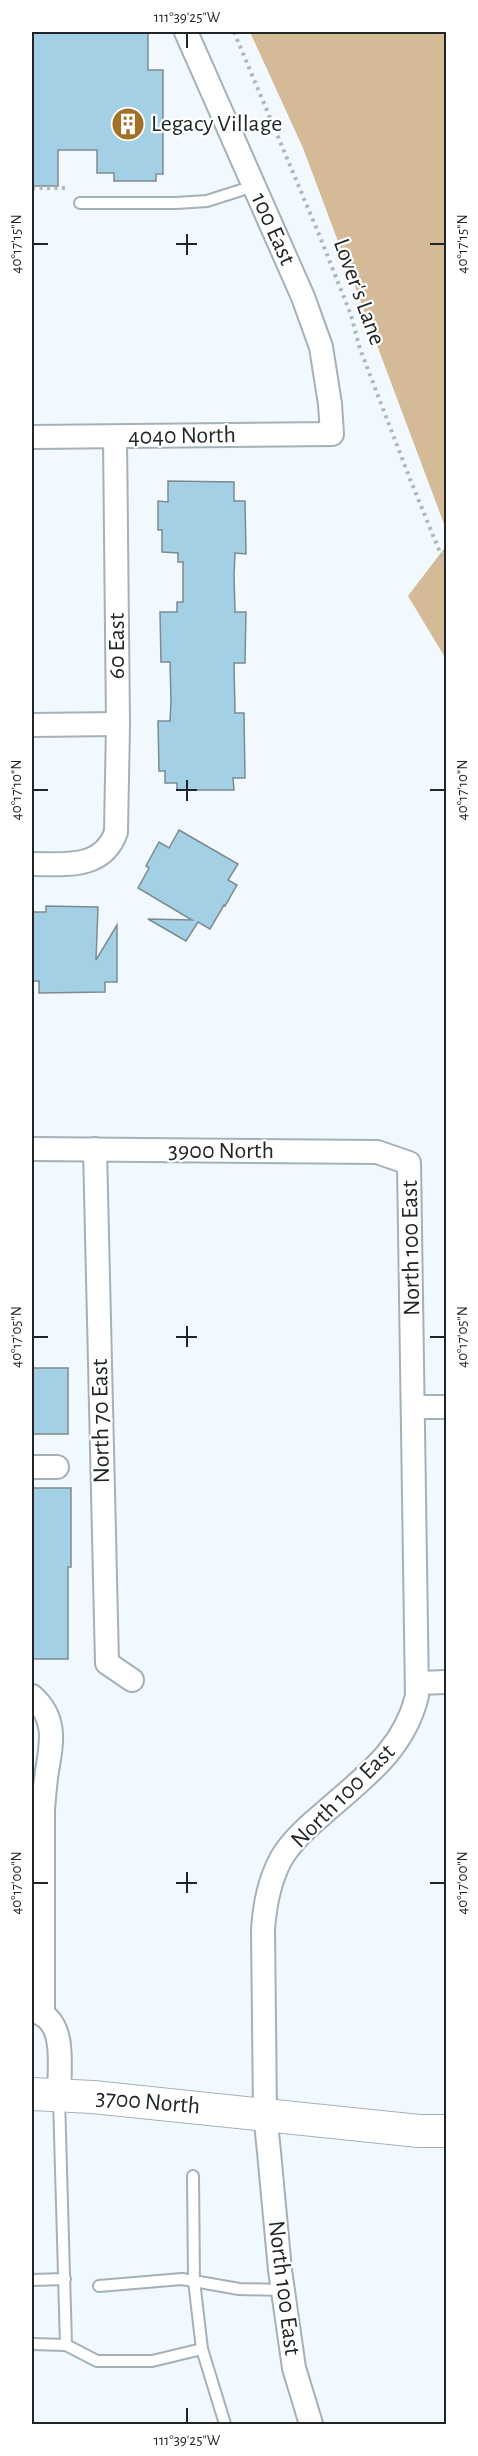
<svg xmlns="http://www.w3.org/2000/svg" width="478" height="2456" viewBox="0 0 478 2456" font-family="'Alegreya Sans',sans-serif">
  <rect width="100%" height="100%" fill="#f1f9fe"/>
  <!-- forest -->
  <g fill="#d5ba98">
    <polygon points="250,32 446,32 446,529 303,148"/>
    <polygon points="446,546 446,659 408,596"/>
  </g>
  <!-- building -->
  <g fill="#a4d0e6" stroke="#7c8a91" stroke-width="1.5">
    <polygon points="32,32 148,32 148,70 163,70 163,174 156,174 156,181 114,181 114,173 97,173 97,150 58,150 58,186 32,186"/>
    <polygon points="168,481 234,482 234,501 245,501 246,554 235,553 234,575 235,612 246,612 245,663 234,663 235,713 244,713 245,778 233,778 234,790 177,790 177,783 165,783 165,771 159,771 158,721 170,721 171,702 170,662 161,662 160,612 177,612 177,602 183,602 183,562 178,562 178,553 162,552 162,530 158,530 158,501 168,502"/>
    <polygon points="179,830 238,864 228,880 237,885 225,906 224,905 210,929 198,922 186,941 148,919 192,920 138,888 149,868 146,866 159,842 169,848"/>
    <polygon points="46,906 98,907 96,960 117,925 117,982 105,982 105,992 39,993 39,981 32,981 32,925 33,925 33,912 46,912"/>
    <rect x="32" y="1368" width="36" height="66"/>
    <polygon points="32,1488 71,1488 71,1567 68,1567 68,1659 32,1659"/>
  </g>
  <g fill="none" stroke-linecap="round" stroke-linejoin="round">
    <defs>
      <g id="service">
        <polyline points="80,203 176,203 207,201 254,186"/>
        <polyline points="193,2176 194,2281 202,2349"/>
        <polyline points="32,2280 65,2279"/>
        <polyline points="99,2286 182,2279 239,2289 283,2290"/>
        <polyline points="32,2344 66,2345 59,2099"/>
        <polyline points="66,2345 97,2361 152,2361 202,2349 225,2424"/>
      </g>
      <g id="minor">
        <polyline points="32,437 332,434 330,404 321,347 303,297 186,32"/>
        <polyline points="32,725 118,724"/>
        <path d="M32,864C64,864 103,870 116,832L118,724L115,437"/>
        <path d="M32,1149L377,1152L409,1163L417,1696C403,1753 360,1780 318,1818C305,1829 290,1843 281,1859C269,1881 265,1904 263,1929L265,2113L269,2152L280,2270L294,2368L311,2424"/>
        <polyline points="95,1149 107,1663 132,1680"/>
        <polyline points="414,1407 446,1407"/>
        <polyline points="32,1467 57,1467"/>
        <polyline points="419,1683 446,1682"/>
        <path d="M32,1696C57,1718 52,1742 47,1771C45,1784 44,1797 43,1810V2013"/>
        <path d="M32,2011C68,2017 59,2067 59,2095"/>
      </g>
      <polyline id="secondary" points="32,2094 93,2097 419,2131 446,2131"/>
    </defs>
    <!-- service casing -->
    <use href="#service" stroke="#a3b1b9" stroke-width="14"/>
    <!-- minor casing -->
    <use href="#minor" stroke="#a3b1b9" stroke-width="26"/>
    <!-- secondary casing -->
    <use href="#secondary" stroke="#a3b1b9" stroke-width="34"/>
    <!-- path -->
    <g stroke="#afb7bb" stroke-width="4" stroke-dasharray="3 4.5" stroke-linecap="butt">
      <polyline points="234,32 318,232 351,315 360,349 410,479 446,567"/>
      <polyline points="32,188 67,188"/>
    </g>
    <!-- service -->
    <use href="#service" stroke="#fff" stroke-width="10"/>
    <!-- minor -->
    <use href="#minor" stroke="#fff" stroke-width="22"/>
    <!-- secondary -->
    <use href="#secondary" stroke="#fff" stroke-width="32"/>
  </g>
  <!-- ticks -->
  <path fill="none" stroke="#202628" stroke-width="2" d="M187,33V48M187,234V255M33,244H48M176,244H197M430,244H445M187,780V801M33,790H48M176,790H197M430,790H445M187,1326V1347M33,1337H48M176,1337H197M430,1337H445M187,1872V1893M33,1883H48M176,1883H197M430,1883H445M187,2408V2423"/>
  <!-- icons -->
  <defs>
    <symbol id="building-disc" viewBox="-11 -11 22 22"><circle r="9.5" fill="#a17125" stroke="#fff"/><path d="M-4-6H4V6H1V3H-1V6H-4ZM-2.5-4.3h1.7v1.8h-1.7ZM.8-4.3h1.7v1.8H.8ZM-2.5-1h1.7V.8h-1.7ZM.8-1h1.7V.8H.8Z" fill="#fff"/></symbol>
  </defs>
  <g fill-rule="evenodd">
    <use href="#building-disc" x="109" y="105" width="38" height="38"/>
  </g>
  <g text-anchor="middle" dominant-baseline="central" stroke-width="4.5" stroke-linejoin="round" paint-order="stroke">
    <!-- poi labels -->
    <g font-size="24" fill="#202628" stroke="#fff" text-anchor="start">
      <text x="151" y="124">Legacy Village</text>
    </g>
    <!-- street labels -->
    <g font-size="24" fill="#202628" stroke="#fff">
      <text transform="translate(273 229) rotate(66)">100 East</text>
      <text transform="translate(359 292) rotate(70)">Lover's Lane</text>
      <text transform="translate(182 436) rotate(-1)">4040 North</text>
      <text transform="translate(117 646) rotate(-90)">60 East</text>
      <text x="221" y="1151">3900 North</text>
      <text transform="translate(411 1248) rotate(-91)">North 100 East</text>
      <text transform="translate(101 1421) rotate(-91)">North 70 East</text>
      <text transform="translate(343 1796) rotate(-45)">North 100 East</text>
      <text transform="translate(148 2102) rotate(5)">3700 North</text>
      <text transform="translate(284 2288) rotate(83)">North 100 East</text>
    </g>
  </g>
  <!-- border -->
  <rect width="478" height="2456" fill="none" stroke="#ffffff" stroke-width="66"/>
  <rect x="33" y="33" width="412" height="2390" fill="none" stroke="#202628" stroke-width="2"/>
  <g font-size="15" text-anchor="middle" fill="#202628">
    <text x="187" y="22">111°39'25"W</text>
    <text transform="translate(16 244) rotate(-90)" y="5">40°17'15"N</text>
    <text transform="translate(462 244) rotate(-90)" y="5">40°17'15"N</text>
    <text transform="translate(16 790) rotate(-90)" y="5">40°17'10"N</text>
    <text transform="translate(462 790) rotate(-90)" y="5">40°17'10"N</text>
    <text transform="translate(16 1337) rotate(-90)" y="5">40°17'05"N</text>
    <text transform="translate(462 1337) rotate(-90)" y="5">40°17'05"N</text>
    <text transform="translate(16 1883) rotate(-90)" y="5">40°17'00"N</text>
    <text transform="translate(462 1883) rotate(-90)" y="5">40°17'00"N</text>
    <text x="187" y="2445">111°39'25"W</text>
  </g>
</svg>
